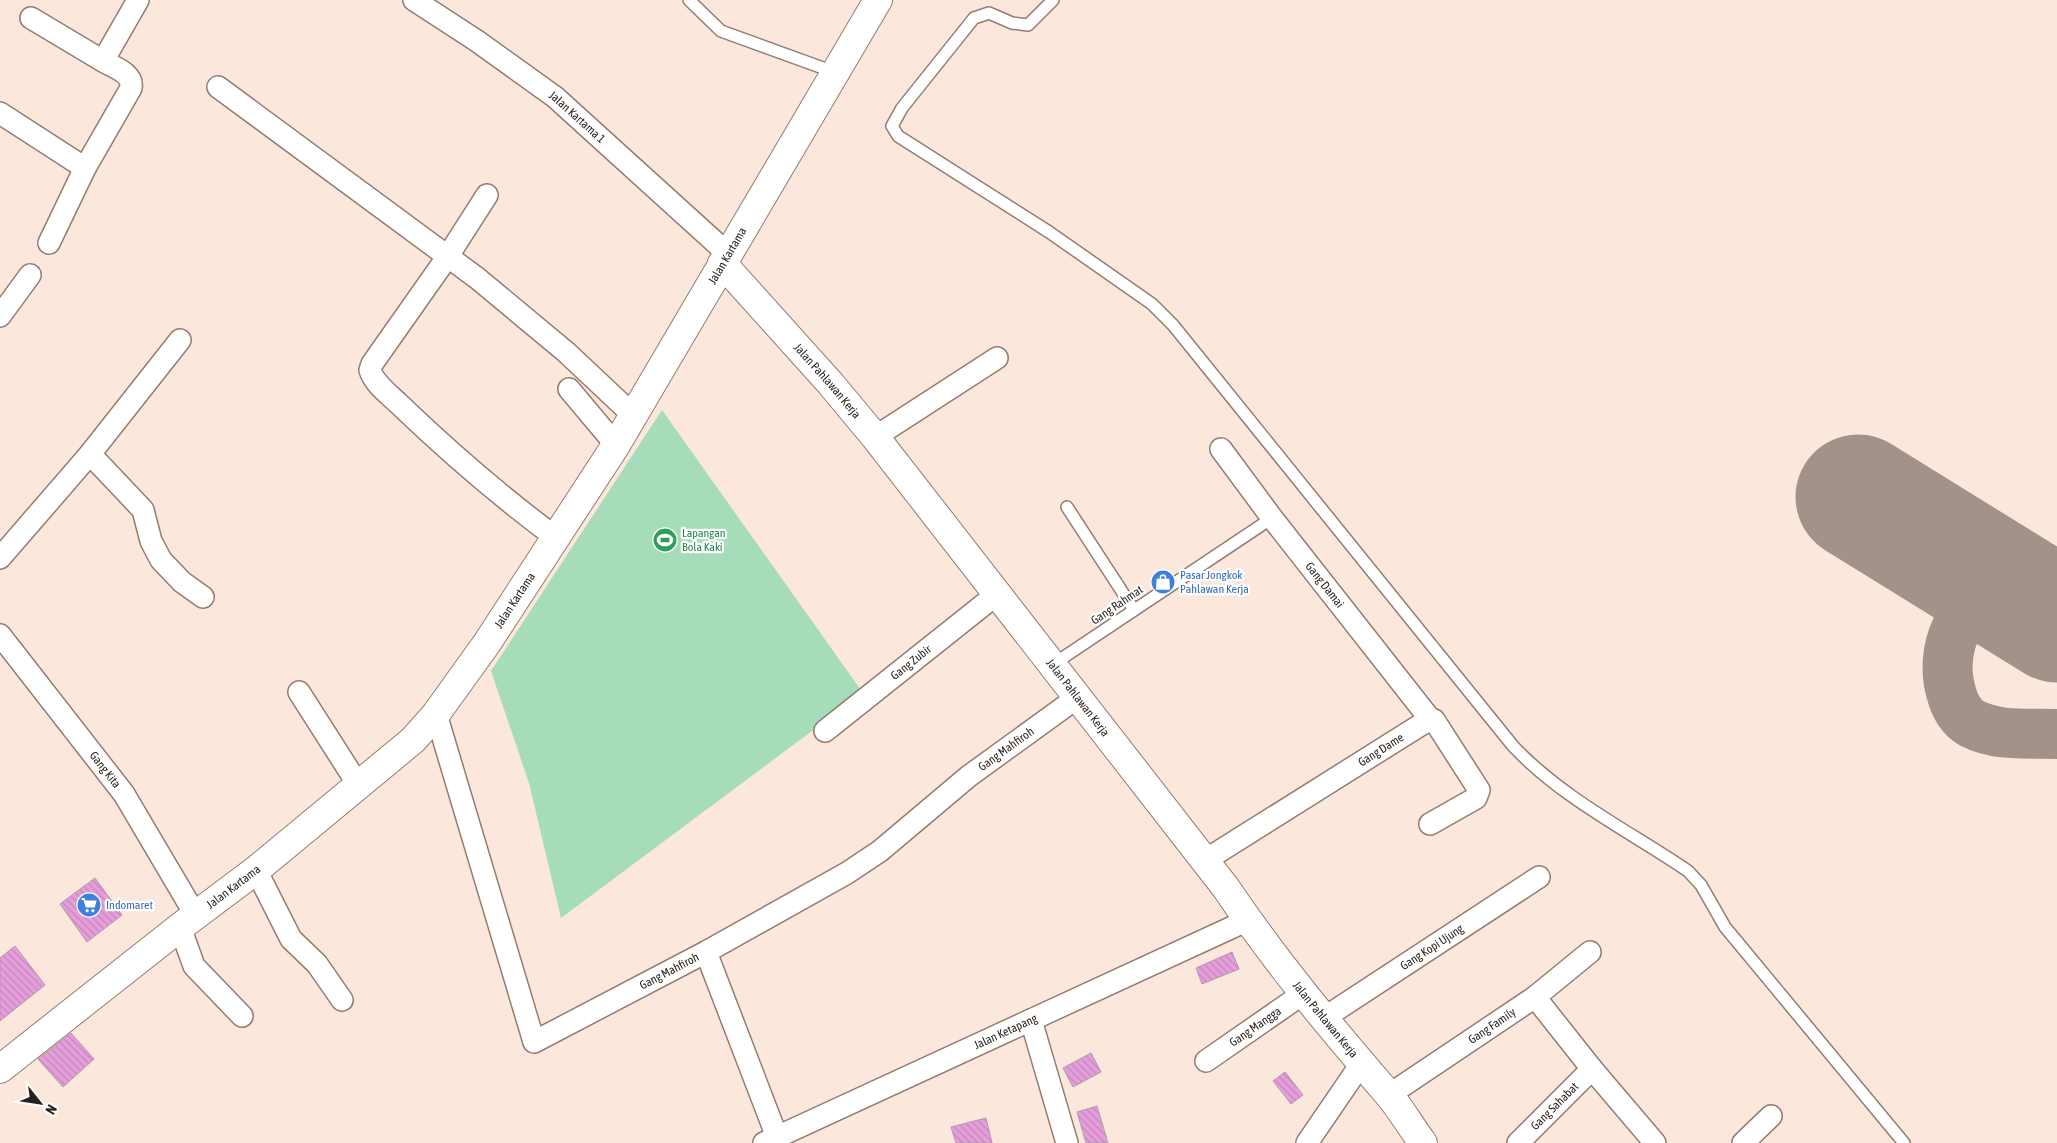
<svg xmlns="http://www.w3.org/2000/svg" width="2057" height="1143" viewBox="0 0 2057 1143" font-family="'Asap Condensed',sans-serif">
  <defs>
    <pattern id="building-back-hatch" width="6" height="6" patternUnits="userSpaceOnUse" patternTransform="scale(1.25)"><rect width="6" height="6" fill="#e59edb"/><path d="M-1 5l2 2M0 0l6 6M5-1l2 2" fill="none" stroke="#c488bb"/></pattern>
  </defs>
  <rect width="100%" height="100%" fill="#fce7dc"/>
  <!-- garden -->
  <polygon fill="#a6dcba" points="662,410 863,693 561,918 529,783 491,671"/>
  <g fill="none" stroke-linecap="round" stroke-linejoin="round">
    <!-- taxiway -->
    <path stroke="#a2928a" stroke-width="50" d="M2057,587C2053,584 2049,579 2045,577C2028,568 1988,588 1976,601C1969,608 1960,620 1956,629C1947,648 1945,672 1951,692C1954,704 1960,716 1971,723C1998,737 2028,733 2057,734"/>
    <!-- runway -->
    <polyline stroke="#a2928a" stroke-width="125" points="1858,497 2057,620"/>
  </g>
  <!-- building -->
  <g fill="url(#building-back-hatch)" stroke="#af9aab">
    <polygon points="95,878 122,915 87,942 60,904"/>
    <polygon points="15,946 45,985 0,1021 0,958"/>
    <polygon points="1232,952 1239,969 1202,984 1196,968"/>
    <polygon points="71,1033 94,1059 63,1087 38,1059"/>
    <polygon points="1091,1053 1101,1072 1073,1087 1063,1068"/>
    <polygon points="1285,1072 1303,1095 1291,1104 1273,1081"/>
    <polygon points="1097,1106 1108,1143 1086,1143 1077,1112"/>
    <polygon points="986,1118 992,1143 956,1143 951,1127"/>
  </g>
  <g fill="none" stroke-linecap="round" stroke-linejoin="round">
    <defs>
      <g id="lane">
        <polyline points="689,0 721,31 834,72"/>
        <path d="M1053,0L1028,25L1012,23L989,13L974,18L902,108L892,126L898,136L1049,232L1152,304L1173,325L1513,746C1563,799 1629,831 1688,871L1701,885L1725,927L1904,1143"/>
        <polyline points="1067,507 1134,610"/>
        <polyline points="1052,665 1272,518"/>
      </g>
      <g id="street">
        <path id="s1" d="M414,0L477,41L555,97L727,253"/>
        <polyline points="31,18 103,61"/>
        <polyline points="218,87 477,278 566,352 633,415"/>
        <polyline points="0,113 85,168"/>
        <path d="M487,195L448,256L372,364L370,370C374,384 390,395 400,405C449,452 500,496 555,537"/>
        <path d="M49,243L85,168L131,88C134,73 113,67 103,61L138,0"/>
        <polyline points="0,316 30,275"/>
        <polyline points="569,389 616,445"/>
        <polyline points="875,437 997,358"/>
        <path id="s2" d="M1221,449L1272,518L1430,719"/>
        <polyline points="90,454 143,510 151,541 161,560 182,582 203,597"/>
        <polyline points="0,558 90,454 180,340"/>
        <path id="s3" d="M0,635L124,794L196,916"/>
        <polyline points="299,692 359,786"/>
        <path id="s4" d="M436,714L534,1042L706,952L847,873L880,851L969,776L1078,697"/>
        <path id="s5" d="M825,731L997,594"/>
        <path id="s6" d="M1204,861L1430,719L1434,720L1479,790L1476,798L1430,824"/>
        <polyline points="256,870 291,939 317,964 342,1000"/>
        <polyline points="180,927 194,966 242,1016"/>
        <polyline points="706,952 777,1137"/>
        <polyline points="1535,997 1592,1069 1655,1143"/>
        <path id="s7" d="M1324,1018L1539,877"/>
        <polyline points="1031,1020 1067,1143"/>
        <path id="s8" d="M1206,1061L1304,993"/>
        <path id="s9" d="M1389,1095L1535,997L1590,952"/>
        <path id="s10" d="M764,1143L1248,920"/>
        <polyline points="1307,1143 1361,1064"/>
        <path id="s11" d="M1518,1143L1592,1069"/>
        <polyline points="1743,1143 1771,1116"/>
      </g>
      <g id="secondary">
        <path id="s12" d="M722,263L830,383L875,437L1226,888C1275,961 1331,1028 1388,1094C1401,1109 1411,1127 1423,1143"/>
        <path id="s13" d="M0,1069L180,927L256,870L413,740L436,714L487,643L616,445L878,0"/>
      </g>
    </defs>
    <!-- lane casing -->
    <use href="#lane" stroke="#947d70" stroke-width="14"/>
    <!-- street casing -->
    <use href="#street" stroke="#947d70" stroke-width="24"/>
    <!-- secondary casing -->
    <use href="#secondary" stroke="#947d70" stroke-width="30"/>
    <!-- lane -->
    <use href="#lane" stroke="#fff" stroke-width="11"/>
    <!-- street -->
    <use href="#street" stroke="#fff" stroke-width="21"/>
    <!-- secondary -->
    <use href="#secondary" stroke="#fff" stroke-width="28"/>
  </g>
  <!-- icons -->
  <defs>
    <symbol id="stadium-disc" viewBox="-11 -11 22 22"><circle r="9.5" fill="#2e9e5b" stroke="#fff"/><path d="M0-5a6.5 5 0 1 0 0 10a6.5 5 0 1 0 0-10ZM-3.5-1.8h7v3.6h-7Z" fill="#fff"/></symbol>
    <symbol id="shop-disc" viewBox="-11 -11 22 22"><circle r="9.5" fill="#3f7fe0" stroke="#fff"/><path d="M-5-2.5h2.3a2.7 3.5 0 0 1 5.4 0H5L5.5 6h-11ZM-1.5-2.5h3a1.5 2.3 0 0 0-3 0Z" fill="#fff"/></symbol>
    <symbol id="supermarket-disc" viewBox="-11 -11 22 22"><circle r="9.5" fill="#3f7fe0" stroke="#fff"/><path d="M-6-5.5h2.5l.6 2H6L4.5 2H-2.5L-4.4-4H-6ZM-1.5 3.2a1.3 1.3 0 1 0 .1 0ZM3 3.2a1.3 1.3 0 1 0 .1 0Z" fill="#fff"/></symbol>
  </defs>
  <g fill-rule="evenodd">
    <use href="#stadium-disc" x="651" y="526" width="28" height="28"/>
    <use href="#shop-disc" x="1149" y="568" width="28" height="28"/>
    <use href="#supermarket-disc" x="75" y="891" width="28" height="28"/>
  </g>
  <g text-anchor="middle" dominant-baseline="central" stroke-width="4.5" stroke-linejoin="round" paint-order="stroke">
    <!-- street labels -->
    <g font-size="12" fill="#281f1a" stroke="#fff">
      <text stroke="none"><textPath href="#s1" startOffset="201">Jalan Kartama 1</textPath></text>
      <text stroke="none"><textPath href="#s13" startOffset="1106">Jalan Kartama</textPath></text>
      <text stroke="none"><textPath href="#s12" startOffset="158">Jalan Pahlawan Kerja</textPath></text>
      <text stroke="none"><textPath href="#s2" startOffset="171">Gang Damai</textPath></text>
      <text stroke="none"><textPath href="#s13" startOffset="701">Jalan Kartama</textPath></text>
      <text transform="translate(1117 605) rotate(-34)">Gang Rahmat</text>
      <text stroke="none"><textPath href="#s5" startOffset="110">Gang Zubir</textPath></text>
      <text stroke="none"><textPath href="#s12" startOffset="562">Jalan Pahlawan Kerja</textPath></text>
      <text stroke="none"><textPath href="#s4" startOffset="900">Gang Mahfiroh</textPath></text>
      <text stroke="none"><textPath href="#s6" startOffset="209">Gang Dame</textPath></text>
      <text stroke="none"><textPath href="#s3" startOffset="171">Gang Kita</textPath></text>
      <text stroke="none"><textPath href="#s13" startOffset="296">Jalan Kartama</textPath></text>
      <text stroke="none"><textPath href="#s7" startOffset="129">Gang Kopi Ujung</textPath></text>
      <text stroke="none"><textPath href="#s4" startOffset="495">Gang Mahfiroh</textPath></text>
      <text stroke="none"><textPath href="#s12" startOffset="968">Jalan Pahlawan Kerja</textPath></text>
      <text stroke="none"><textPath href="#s9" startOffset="124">Gang Family</textPath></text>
      <text stroke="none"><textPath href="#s8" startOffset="60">Gang Mangga</textPath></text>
      <text stroke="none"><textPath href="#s10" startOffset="266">Jalan Ketapang</textPath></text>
      <text stroke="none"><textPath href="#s11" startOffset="52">Gang Sahabat</textPath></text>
    </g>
    <!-- leisure labels -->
    <g font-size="12" fill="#27864d" stroke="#fff" text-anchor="start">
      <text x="682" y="533">Lapangan<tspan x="682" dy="14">Bola Kaki</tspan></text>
    </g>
    <!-- shop labels -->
    <g font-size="12" fill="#366cbe" stroke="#fff" text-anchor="start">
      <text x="1180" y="575">Pasar Jongkok<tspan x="1180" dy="14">Pahlawan Kerja</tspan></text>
      <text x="106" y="905">Indomaret</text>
    </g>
  </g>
  <!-- north arrow -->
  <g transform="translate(40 1103) rotate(120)" stroke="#ffffff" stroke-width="4" paint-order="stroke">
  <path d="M0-4L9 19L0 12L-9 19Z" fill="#281f1a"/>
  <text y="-8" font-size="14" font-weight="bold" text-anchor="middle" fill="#281f1a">N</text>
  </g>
</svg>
